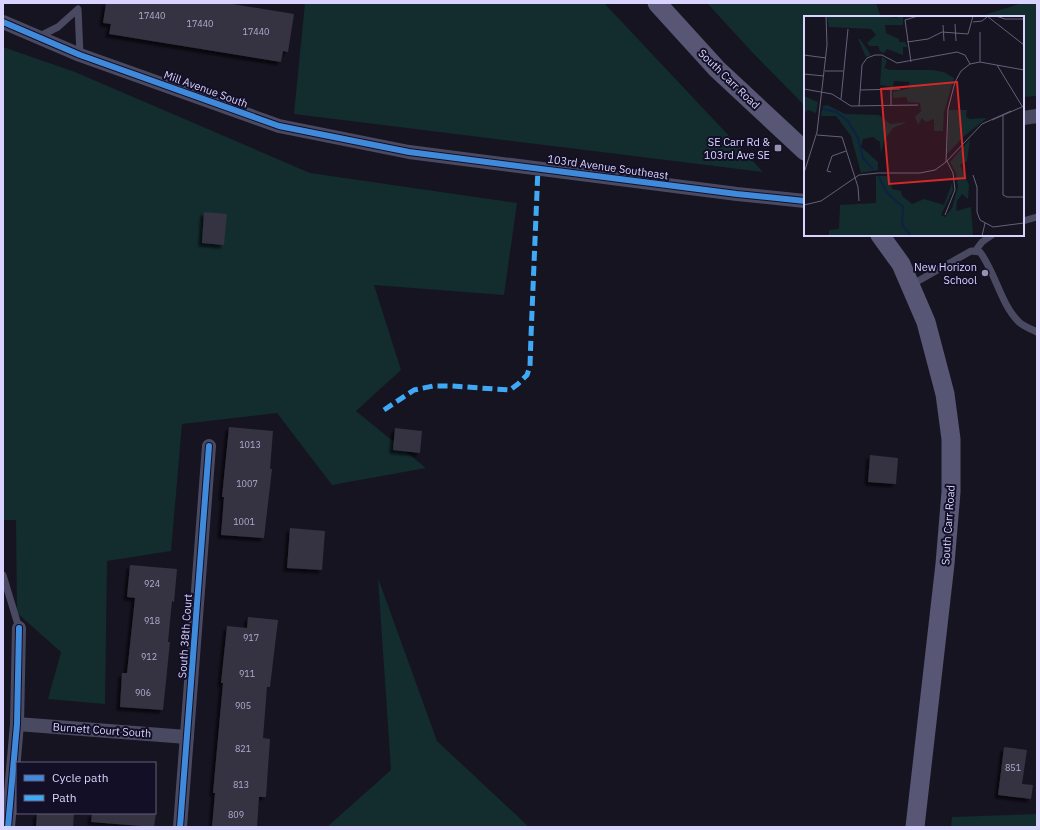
<svg xmlns="http://www.w3.org/2000/svg" width="1040" height="830" viewBox="0 0 1040 830" font-family="'IBM Plex Sans',sans-serif">
  <defs>
    <filter id="shadow"><feDropShadow dx="-3.5" dy="3.5" stdDeviation="1" flood-color="#0009"/></filter>
  </defs>
  <rect width="100%" height="100%" fill="#161421"/>
  <!-- green -->
  <g fill="#132c2d">
    <polygon points="305,3 604,3 763,172 294,114"/>
    <polygon points="707,3 876,3 881,17 805,17 805,106 752,52"/>
    <polygon points="1022,3 1037,3 1037,96 1023,97 1023,17 978,17"/>
    <polygon points="3,47 75,72 310,173 517,203 504,295 374,285 401,370 356,411 426,468 332,485 277,413 182,424 171,551 107,561 105,704 48,699 61,652 17,613 16,520 3,520"/>
    <polygon points="378,578 437,741 529,827 327,827 391,770"/>
    <polygon points="1037,814 1037,827 951,827 952,817"/>
  </g>
  <!-- building -->
  <g fill="#343243" filter="url(#shadow)">
    <polygon points="106,3 226,3 294,14 288,52 283,51 281,62 109,34 111,24 103,23"/>
    <polygon points="204,212 227,214 224,245 202,243"/>
    <polygon points="229,427 273,431 270,469 272,469 264,538 221,535 224,497 222,497"/>
    <polygon points="395,428 422,431 420,453 393,450"/>
    <polygon points="870,455 898,458 896,484 868,482"/>
    <polygon points="290,528 325,531 322,570 287,568"/>
    <polygon points="130,565 177,569 174,602 172,601 168,642 170,642 163,710 120,707 122,673 127,673 135,598 127,597"/>
    <polygon points="248,617 278,620 270,687 267,687 263,738 270,739 266,797 259,797 257,827 212,827 215,793 213,793 223,683 221,683 227,626 247,628"/>
    <polygon points="1004,747 1027,750 1022,784 1033,785 1031,799 998,795"/>
    <polygon points="37,813 74,813 73,827 36,827"/>
    <polygon points="92,813 156,813 154,827 91,822"/>
  </g>
  <g fill="none" stroke-linecap="round" stroke-linejoin="round">
    <!-- lane -->
    <g stroke="#4a4962" stroke-width="7">
      <polyline points="38,37 58,27 78,9 80,55"/>
      <polyline points="1023,221 1037,217"/>
      <polyline points="976,250 982,242 992,235"/>
      <path d="M911,285L971,251L980,252C995,272 1001,304 1018,321C1022,326 1031,329 1037,332"/>
      <polyline points="3,575 19,628"/>
    </g>
    <!-- street -->
    <g stroke="#4a4962" stroke-width="14">
      <polyline points="3,22 80,55 279,126 409,152 737,194 805,201"/>
      <polyline points="1023,118 1037,116"/>
      <polyline points="17,724 187,737"/>
      <polyline points="8,827 17,724 19,628"/>
      <polyline points="180,827 209,446"/>
    </g>
    <!-- secondary -->
    <g stroke="#575674" stroke-width="19">
      <polyline points="657,3 717,69 805,151"/>
      <polyline points="880,235 901,264 926,322 945,394 951,439 951,492 945,564 915,827"/>
    </g>
    <!-- quiet -->
    <polyline stroke="#3fa9f5" stroke-width="5" stroke-dasharray="10 5" stroke-linecap="butt" points="384,410 414,390 433,386 451,386 510,390 518,384 527,375 530,366 531,336 538,168"/>
    <defs>
      <g id="cycleway">
        <polyline points="3,22 80,55 279,126 409,152 737,194 805,201"/>
        <polyline points="8,827 17,724 19,628"/>
        <polyline points="180,827 209,446"/>
      </g>
    </defs>
    <!-- cycleway casing -->
    <use href="#cycleway" stroke="#130f26" stroke-width="8"/>
    <!-- cycleway -->
    <use href="#cycleway" stroke="#408adc" stroke-width="6"/>
  </g>
  <!-- markers -->
  <g fill="#9591b1" stroke="#130f26" stroke-width="1.5">
    <rect x="774" y="144" width="8" height="8" rx="2"/>
    <circle cx="985" cy="273" r="4"/>
  </g>
  <g text-anchor="middle" dominant-baseline="central" stroke-width="4" stroke-linejoin="round" paint-order="stroke">
    <!-- number labels -->
    <g font-size="9" fill="#b0acd0">
      <text x="152" y="15">17440</text>
      <text x="200" y="23">17440</text>
      <text x="256" y="31">17440</text>
      <text x="250" y="444">1013</text>
      <text x="247" y="483">1007</text>
      <text x="244" y="521">1001</text>
      <text x="152" y="583">924</text>
      <text x="152" y="620">918</text>
      <text x="251" y="637">917</text>
      <text x="149" y="656">912</text>
      <text x="247" y="673">911</text>
      <text x="143" y="692">906</text>
      <text x="243" y="705">905</text>
      <text x="243" y="748">821</text>
      <text x="1013" y="767">851</text>
      <text x="241" y="784">813</text>
      <text x="236" y="814">809</text>
    </g>
    <!-- street labels -->
    <g font-size="11" fill="#d9d4ff" stroke="#130f26">
      <text transform="translate(729 79) rotate(44)">South Carr Road</text>
      <text transform="translate(206 89) rotate(20)">Mill Avenue South</text>
      <text transform="translate(608 167) rotate(8)">103rd Avenue Southeast</text>
      <text transform="translate(948 525) rotate(-86)">South Carr Road</text>
      <text transform="translate(185 636) rotate(-86)">South 38th Court</text>
      <text transform="translate(102 730) rotate(4)">Burnett Court South</text>
    </g>
    <!-- poi labels -->
    <g font-size="11" fill="#d9d4ff" stroke="#130f26" text-anchor="end">
      <text x="770" y="142">SE Carr Rd &amp;<tspan x="770" dy="13">103rd Ave SE</tspan></text>
      <text x="977" y="267">New Horizon<tspan x="977" dy="13">School</tspan></text>
    </g>
  </g>
  <!-- overview -->
  <g transform="translate(804 16)">
    <rect width="220" height="220" fill="#161421"/>
    <path d="M78,0L93,2L94,0H103L99,1V9H81L82,17L95,23V26H101L104,31H99V39L83,33L80,37L76,35L74,30H65L63,27L72,19L67,13L25,11L23,1ZM54,23H56L67,39L62,41ZM78,40L83,45L80,52L86,54H128L140,56L150,62L140,96L139,115H130V103L122,106L118,102L114,109L111,101L117,95L116,87L104,86L102,81L89,82V76L106,72L105,66L90,65L89,71L76,69ZM0,80L14,86L12,97L4,94L0,97ZM23,89L41,98L75,99L86,108L103,106L89,112L80,124L77,138L76,126L69,121L59,123L57,131L74,146V154L57,157L47,120L32,100H17L19,90ZM145,94H163L162,101L166,103L183,102L159,121L143,138ZM166,123L163,145L156,149L165,169L164,183L158,178L153,185L152,195L167,191L169,220H25V214L35,213L36,189L72,187V160H86L88,173L97,175L98,180L108,188L120,183L140,189L148,167L149,174L137,199L141,201L148,192L154,171L152,157L146,146Z" fill="#132c2d"/>
    <path fill="none" stroke="#0d2144" stroke-width="2" d="M19,93L32,96L44,105L54,122L59,142L69,153M75,161L83,177L99,191L98,209L107,220"/>
    <path fill="none" stroke="#64617a" stroke-width="1" d="M183,0L220,29M192,0L201,3H220M169,6L178,5L183,1M151,8L152,25M139,9L140,25M103,26L124,23L138,16L164,18L169,0M0,39L22,42M107,46L101,4L114,0M176,46V16M193,49L218,90M21,55H39M0,58L20,60M0,73L28,78L47,90L114,89M56,74L96,73M87,74V89M37,83L44,13M55,90L58,49L63,42L71,39H78L93,47L153,36L161,39L166,48M199,99V179L203,181H220M188,104L220,90M13,119L38,121L54,171L55,185M142,146L144,93L151,66L157,55L166,48L176,46L220,54M27,156L23,155L28,140L42,135M0,157L13,116L23,29L22,0M169,159L173,171V196L176,204L189,211L220,207M0,189L17,185L55,159L74,157H116L131,154L142,146L178,108L207,95M141,199L151,174L149,157L143,145M178,220L181,207"/>
    <path fill="#d62828" fill-opacity="0.15" stroke="#d62828" stroke-width="2" d="M153,66L161,162L85,168L77,73Z"/>
    <rect width="220" height="220" fill="none" stroke="#d9d4ff" stroke-width="2"/>
  </g>
  <!-- border -->
  <rect width="1040" height="830" fill="none" stroke="#d9d4ff" stroke-width="8"/>
  <!-- legend -->
  <rect x="16" y="762" width="140" height="52" fill="#130f26" stroke="#625e7d"/>
  <rect x="24" y="775" width="20" height="6" fill="#408adc" stroke="#625e7d"/>
  <text x="52" y="782" font-size="12" fill="#d9d4ff">Cycle path</text>
  <rect x="24" y="795" width="20" height="6" fill="#3fa9f5" stroke="#625e7d"/>
  <text x="52" y="802" font-size="12" fill="#d9d4ff">Path</text>
</svg>
